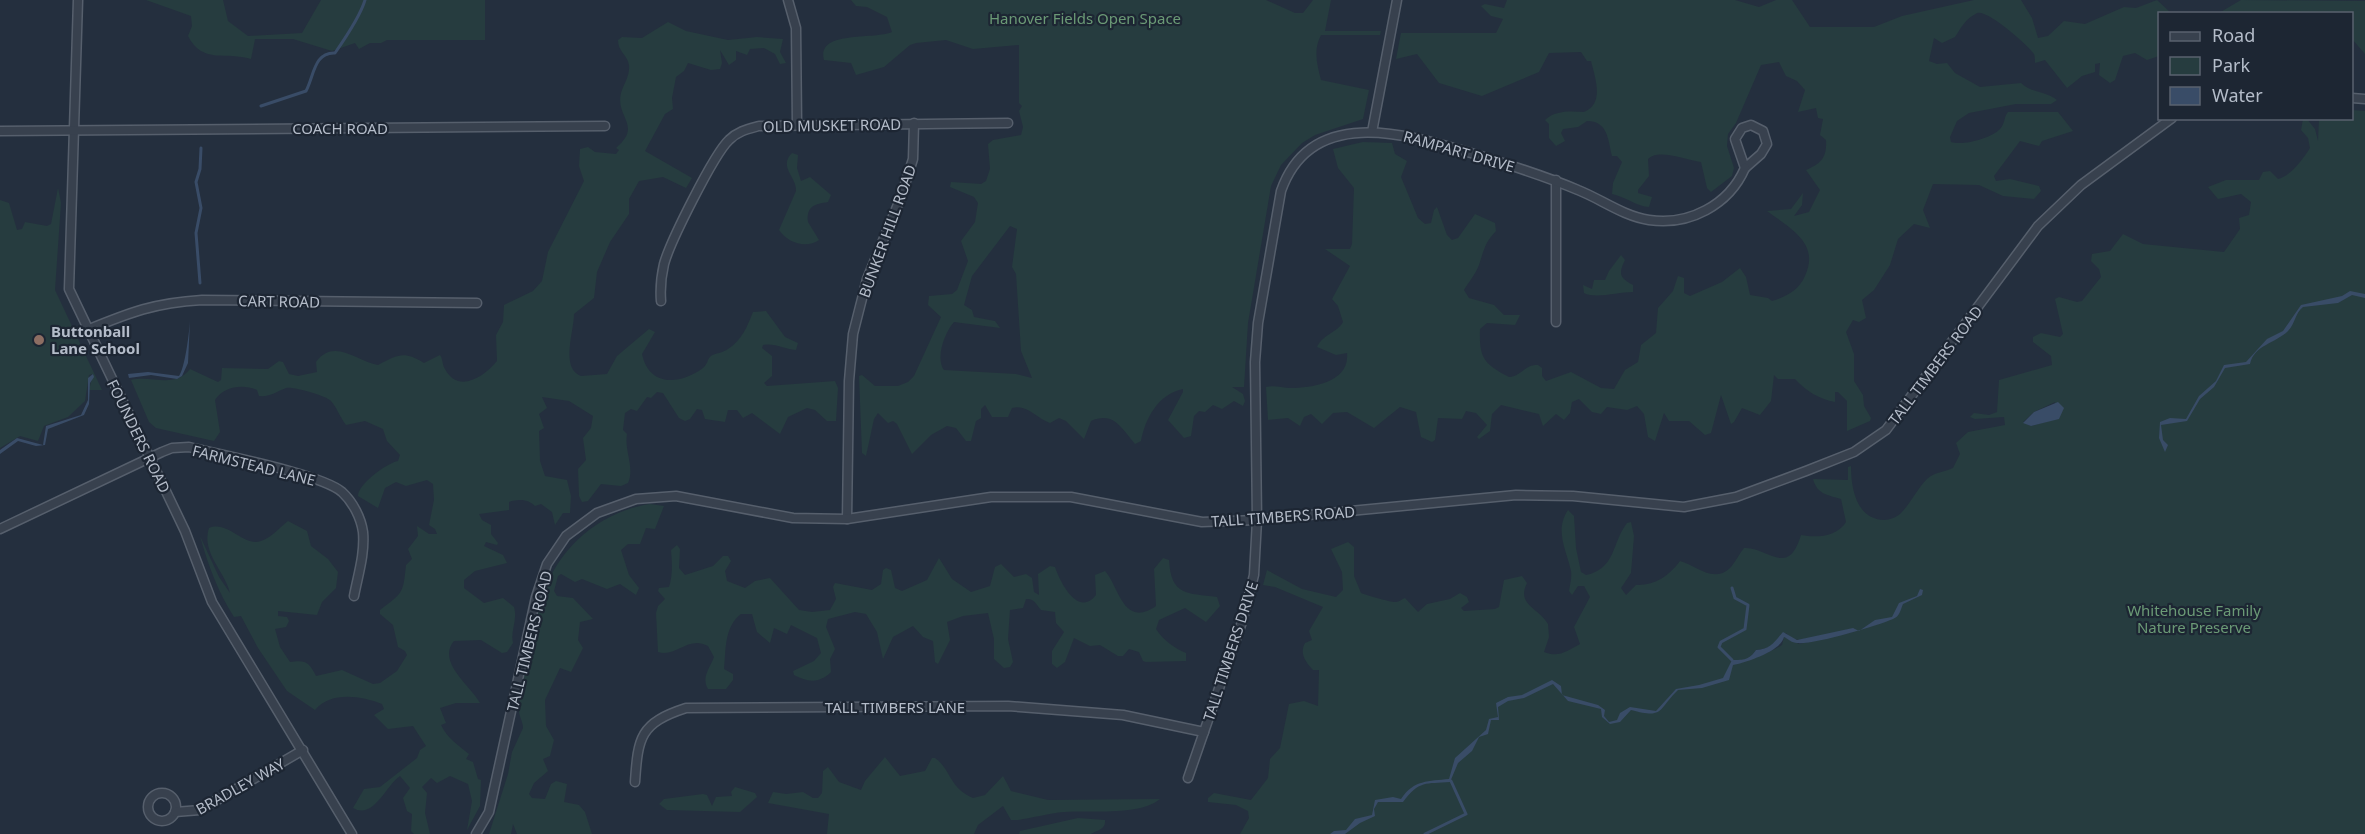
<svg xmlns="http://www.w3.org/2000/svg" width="2365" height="834" viewBox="0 0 2365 834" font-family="'Noto Sans',sans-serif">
  <rect width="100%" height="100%" fill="#242f3e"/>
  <!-- green -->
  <g fill="#263c3f" fill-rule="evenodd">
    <path d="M146,0H223L228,21L248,36L302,33L321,0H485V40H387L381,43H370L359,49L355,43L332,51L293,39H255L251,59C226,51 203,65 188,36L192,26L191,16Z"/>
    <path d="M851,0H1266L1295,13H1303L1313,0H1331L1325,31H1381L1380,35H1321C1313,50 1317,64 1321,80L1369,90L1363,119L1315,135L1302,143L1281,165L1271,186L1248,323L1244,387H1232L1243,394L1245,401L1243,406L1234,401L1222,409L1213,405L1205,412L1199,411L1194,416L1191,436L1184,438L1168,420L1183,392V389C1158,394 1145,419 1141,441L1135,444C1122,429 1114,411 1091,421L1084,439L1066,421L1059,418L1050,423C1036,418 1027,404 1012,408L1008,417H992L985,405L981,409V418L976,421L971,441H966L956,428L947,426L931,435L912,454L897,424L893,421L888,423L878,413L874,419L866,456L862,453L859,376L862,375L875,386H898L908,382L914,376L941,317L928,305L929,296L952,294L957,290L968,261L961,241L975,222L978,203L974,197L950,187L951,182L981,184L986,181L990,169L988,144L993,140L1021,135L1023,127L1019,111L1022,106L1019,103V45L973,49L946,40L916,43L910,45L884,67L856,75L851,63L824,60C816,30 874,40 892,32L887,17L867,7L856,6ZM1010,226L1017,229L1012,267L1016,274L1021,351L1032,378L1016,374L944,370C935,358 945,332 954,322L1000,328L995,321L974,317L972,310L964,305L972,276Z"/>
    <path d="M1507,0H1735L1759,7L1776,0H1792L1810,27H1874L1902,16L1974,0H2021L2032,18L2038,38L2048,36L2064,21L2085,24L2124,7L2136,8L2157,0L2171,13L2160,14L2159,56L2147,60L2135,53L2123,56L2115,80L2110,83L2099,75L2100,63L2095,64V72L2082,76L2067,88L2045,60L2035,63C2035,62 2035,56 2034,54C2028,45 1987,9 1977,13C1965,19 1961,28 1955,37L1942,43L1934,38L1929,61L1937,64L1947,63L1955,73L1980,87L2021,83C2031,93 2046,91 2057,100L2051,104H2016L1969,113L1957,121L1950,137L1951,142C1963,146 1992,138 2000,129C2005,124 2004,116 2008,112H2058L2073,131L2042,141L2039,146L2020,141L1994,176L1996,181L2010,179L2039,186L2041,191L2034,199L2003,196L1979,185L1933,184L1923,210L1930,228L1914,224L1898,239L1890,265L1874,290L1862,300L1866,318L1859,322L1853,320L1846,332L1854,354V381L1863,395L1864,406L1871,418L1870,421L1847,431V401L1838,392H1835V402C1819,399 1806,391 1795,379H1778L1774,375L1771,401L1760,415L1742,408L1734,422L1731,424L1721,395L1711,433L1705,435L1689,421H1669L1664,413L1655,441L1648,437L1644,414L1637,406L1627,410L1607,407L1601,414L1592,412L1579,399L1572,402L1570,413L1564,420L1556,414L1543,426L1539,414L1501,405L1492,414L1490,431L1479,439L1477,437L1487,425L1476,413L1466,411L1462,419L1438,418L1435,440L1432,442L1421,437L1416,412L1400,407L1374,428L1347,412L1333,413L1322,424L1311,414L1304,417L1300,426L1288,418L1268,420L1266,387C1275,385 1282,388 1290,388C1313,388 1350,382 1347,353L1336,355L1317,347C1323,334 1337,333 1343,322L1338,306L1332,299L1350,266L1325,249H1350L1352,244L1354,188L1338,168L1333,149L1363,142L1392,143L1395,154L1407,161L1401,177L1418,218L1425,224L1431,223L1434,210L1437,207L1447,235L1452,240L1458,238L1475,214L1495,223L1496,231C1485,242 1484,250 1479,265C1475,275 1468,283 1464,290L1469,298L1494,305L1504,315H1520L1515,325L1487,323L1480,329C1479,357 1483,364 1509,377C1522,376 1525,364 1538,365L1542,368V376L1546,381L1571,372L1601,388L1614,389L1625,370L1638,362L1641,345L1656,333L1658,308L1673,291L1678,276L1684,278V293L1690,296L1722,282L1740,268L1746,277L1750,295L1768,298L1772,301C1786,297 1799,290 1805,276C1820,243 1791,229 1767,211L1791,209L1803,193L1802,205L1794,216L1809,212L1820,190L1806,170C1821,163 1827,158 1826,140L1820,135L1823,119L1818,118L1816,108L1798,112L1805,90L1797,81L1786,76L1779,62L1761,65L1736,123L1728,134L1727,146L1734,168L1732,176L1711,192L1707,188L1701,162C1686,160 1658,148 1648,159L1649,176L1638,190V193L1652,197L1649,207C1638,207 1624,196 1612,194L1613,183L1622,162L1617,156H1612C1608,140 1608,121 1587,121L1578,127L1563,129L1561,133L1565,141L1556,146L1549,138V124L1545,120C1555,110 1571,111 1584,112C1605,103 1595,78 1591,61H1587L1581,52L1549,53L1539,72L1482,96L1439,83L1417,54L1396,59L1401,33H1496L1503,19L1491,16L1481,6L1485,4L1504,8Z"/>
    <polygon points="2241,0 2365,1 2365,54 2352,39 2352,14 2219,13"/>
    <path d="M668,22L686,31L728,40L757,37L783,39L780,52L786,63L780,64L775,54L764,48L750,49L747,55L736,51V60L729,65L720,50L722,63L720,69L711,70L688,63L684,71L676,77L672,98L673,109L665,114L645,151L692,178L686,188L663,177L639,181L629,199V214L610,242L597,272L594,298L574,314C574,332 560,368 581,376L607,374L617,356L649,329L655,332L642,354C649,387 680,385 703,368C708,364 707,359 711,356C715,353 723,353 728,349C742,340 747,327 753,312L766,311L785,337L798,343L796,350C783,349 776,343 763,345L762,348L772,356V376L764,383L767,386L835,381L838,388L836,421H827L815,410L807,408L788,417L780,434L752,413L743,418L737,410H728L725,422L705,419L702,410L697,409L690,419L685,421L679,418L663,393L657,392L651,398L647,397L637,411L631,409L625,413L623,430L627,434C624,451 635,467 628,483L621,486L601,484L588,501L582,502L579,496L578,469L586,460L583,438L591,428L593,416L569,401L542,397L547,408L539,414L544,428L539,431L540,461L545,476L567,480L571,496L570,513H563L555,525L552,512L541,504L535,506C528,499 518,499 509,502V510L479,514L482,520L491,525V534L498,543L497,545L486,542L484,546L503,555L507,563L475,571L464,580V588L484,603L503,598L514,607C518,621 510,630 513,643L507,652L502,653L481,640L454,641C436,662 472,687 480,703H456L440,708L446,723L441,725C447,738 458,745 469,754L466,759L473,762L478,779L481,780L480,806L467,830L472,801L468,784L450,776L437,783L431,778L422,787L427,793L425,813L430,834H414L411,831L412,814L407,811L403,798L410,788L400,776C386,785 374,820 353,808L364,789L380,787L417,758L420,750L426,746L413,726L388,729L374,715L384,709L382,704C361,696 331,691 315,710L287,691L258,648L241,616L234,617C218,592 208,565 200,536L219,577L230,593C225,571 201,553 209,528C228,520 243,547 261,541C271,538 280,527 288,521L307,531L311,546L328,559L338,572L336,588L322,602L317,615L278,611V616L287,617L289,621L286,627L275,629L280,647L290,662C306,660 309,662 316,676L342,670L373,684L380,683L397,671L407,655L405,651L398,647L393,625L380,614V610C404,592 403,593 406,565L412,559L408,549L418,536L417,526L429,534H437L435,529L429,525L434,500L433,484L427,480L406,486L396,482L385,488L378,508L358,496C358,484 387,463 398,461L400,455L387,441L383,429L365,421L346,425C340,417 337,408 331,401C327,396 293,386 286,388C275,392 271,397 259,396L257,390C243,384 224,386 215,400L220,432L214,441L156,428L149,422L131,380C152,375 175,389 190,369L218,382L221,380L222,368L268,369L279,361L283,362L289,374L298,376L317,372L316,362C334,337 358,362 378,365C399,354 404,351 424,363L440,355C443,359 442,365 445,369C458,394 484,377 497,361L496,335L503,322L504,305L533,291L542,281L548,252L584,181L579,166L580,149L588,147L595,152L616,154L619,150L616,148C643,125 615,118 621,93C624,83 630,76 629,65C627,54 618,52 618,40L622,37L642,38Z"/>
    <path d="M2352,110L2365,111V834H1240L1249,818L1248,811L1236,805L1208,802V798L1214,793L1251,800L1268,778L1270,759L1280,748L1289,704L1304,701L1318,706L1319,670H1313C1306,662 1299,654 1305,643L1312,640L1309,631L1323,607L1275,587L1263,585L1267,570L1302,589L1336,597L1343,590L1342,572L1331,549L1348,542L1354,547V576L1361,593C1366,595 1393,603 1396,602C1399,602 1402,599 1405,598L1418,612L1427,604L1450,599L1460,593L1467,597L1469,602L1461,608L1464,611L1495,609L1499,607L1504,580L1522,576L1527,583C1516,605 1539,608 1548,624L1549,637L1544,652C1559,658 1567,651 1580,644L1574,627L1590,597L1584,586H1578L1572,595L1569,591C1570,584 1572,578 1571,571C1567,551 1554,531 1568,510L1574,516L1576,548L1581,572L1586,575C1616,569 1612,542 1627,523L1631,522L1634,536L1631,573L1621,588L1626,595L1636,585C1654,586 1669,576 1680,561C1696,565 1713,584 1730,568C1735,563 1739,554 1744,548C1767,546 1788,579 1801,535C1816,538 1837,537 1846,522L1841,499C1827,495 1817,494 1813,479L1848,480V467L1851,466C1851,488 1856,519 1884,520C1890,520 1897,517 1901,513C1911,503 1917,489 1927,479C1934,472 1945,472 1953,468L1960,454L1956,443L1968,432L2005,425L2004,417L1975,419L1970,417L1974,413L1989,415L1997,412L1999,380L2052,365L2051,356L2033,342V337L2041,333L2060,337L2063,334L2055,299L2059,297L2077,302L2082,301L2101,277L2099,269L2091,261L2092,254L2110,251L2123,234L2143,244L2224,252L2240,229L2239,218L2249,215L2251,202L2241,194L2218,199L2208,187L2226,180H2259L2263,172L2270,171L2278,179C2291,176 2303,159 2310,148L2308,138L2301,130L2303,119H2307L2315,129L2318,141L2319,119L2352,118ZM2055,402V419L2031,426L2023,422L2034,412ZM1852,629V632L1799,644L1784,637L1782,645C1765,655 1749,660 1730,663L1749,659L1756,650C1768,649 1776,645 1781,634L1786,633L1792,639L1800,640Z"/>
    <path d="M792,153L798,155L797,168L801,181L810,177L831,195L828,202C815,204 806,206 808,222L819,240C806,249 788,243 779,230L796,191C797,177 778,167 792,153Z"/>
    <polygon points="58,188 61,203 55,290 102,390 89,390 93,374 89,375 85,401 68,417 44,426 38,441 20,436 0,448 0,200 9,203 17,230 22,229 25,222 47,226 51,224"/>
    <path d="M1621,255L1625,260C1618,274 1620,278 1633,285V292C1618,292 1596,299 1584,293L1583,285L1592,289L1594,280H1605L1609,271Z"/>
    <path d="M650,504L664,506L655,529L646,528L640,544H628L621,550L629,575L639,588L636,595L620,584L607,589L582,579L575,582L561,574L558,576L554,591L557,596L573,598L593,619L580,622L578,640L583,648L571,672L560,668L545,700L546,726L554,740L550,756L543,759L548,771L534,783L529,794L532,798L545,799L551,784L556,781L567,784L564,802L579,805L585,812L592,834H517L513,824L511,834H489L508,774L512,752L523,728C523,722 519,716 519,711C519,691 526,671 530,652C534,633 536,612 543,594C560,546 600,512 650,504Z"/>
    <path d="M677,545L680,549L679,568L685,575L713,566L723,556H728L731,561L725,571L727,581L745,588L755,581L770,578L799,610L812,612L830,610L836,599L833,587L835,583L872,590L881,584L883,570L886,568L891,570L895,588L902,591L927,580L939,558L952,579L971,592L990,586L995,567L1001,564L1014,577L1026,574L1032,578L1034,592L1039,595L1038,574L1050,566L1055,567C1060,582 1078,618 1096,595L1095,575L1105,571C1119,586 1123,629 1156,606L1154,569L1163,558L1169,560C1171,596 1187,593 1217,597L1220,606L1206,622L1185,608L1159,620L1156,629C1163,640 1174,648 1186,653V661L1146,662L1143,661L1139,652L1129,649L1123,656H1118L1100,645L1090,646L1074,638L1065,662L1057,668L1052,664V651L1064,632L1056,623L1055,612L1041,610C1036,604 1034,598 1026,599L1023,608L1010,610L1008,639L1013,662L1010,667L1004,668L994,659V639L988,613L963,616L947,622L950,640L938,664L935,662L933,641L923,637L913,626L893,637L883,659L877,632L866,614L855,612L828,619L826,627L835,649L830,659L831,672C819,684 807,682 794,675L793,671L814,661L821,653L817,638L791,625L787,634L774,628L770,643L757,632L752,614H741C724,627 726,650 724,669L733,674V680L726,689H708C701,677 710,668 714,657L708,646C688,635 676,658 658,652L656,613L658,606L665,599L658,591L659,588L669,587C673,575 672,562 671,550Z"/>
    <path d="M885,757L900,776L925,771L932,758H935C951,769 949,788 973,798L985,795L1003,776L1011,791L1048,800L1160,799C1140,816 1090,810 1064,812C1049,813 1033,818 1018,820H1011L1003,806L978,825L974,834H827L829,814L768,803L773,792L786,794L803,792L813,798H818L822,793L823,771L828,767L839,782L861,790L865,781Z"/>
    <polygon points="735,787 755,793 757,797 740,812 667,810 659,804 664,799 703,794 707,795 712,806 716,797 732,796 731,792"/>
    <path d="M1078,818L1105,820C1106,830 1097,830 1091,834H1019L1020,831Z"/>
  </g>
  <!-- water -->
  <g fill="#394c67">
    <path d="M2350,291L2365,294V298L2352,295L2338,303L2303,307C2295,313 2295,324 2288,331C2276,343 2254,345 2250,364L2225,368L2214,387L2200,399L2187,421L2161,425L2163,440L2168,445L2165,452L2159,438L2160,422L2170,418L2186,419L2199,396L2216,381L2224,365L2246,362L2267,339L2283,331L2301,305L2342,296Z"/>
    <path d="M190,321L188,363L182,376L177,379L151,375L129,378L128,374L148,372L179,376C185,368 189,334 190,321Z"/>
    <polygon points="93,374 94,377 90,383 89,404 84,415 48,429 45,445 36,446 18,441 0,454 0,450 17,438 43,445 46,426 81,415 88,400 88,378"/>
    <polygon points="2058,402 2064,408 2059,419 2031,426 2023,423 2034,412"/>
    <path d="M1920,589L1923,590L1922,595L1903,604C1900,611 1900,616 1893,619C1877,626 1813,645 1797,643C1792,643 1788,639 1784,637C1781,651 1747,662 1733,665L1729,680L1702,688L1678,690C1657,710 1665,719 1631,710L1620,722L1610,724L1602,717L1601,709L1568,701L1553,684L1524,698L1508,701L1498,707L1499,720H1491L1488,734L1479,737L1472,751L1458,763L1450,782C1426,784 1419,780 1403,802H1378L1374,809L1375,816L1360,823L1345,834H1330L1334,831L1346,830L1355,819L1372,815L1375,800L1393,797L1401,799C1413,780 1429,781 1449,779L1455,758L1486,730L1489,719L1498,717L1496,703L1508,697L1522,695L1552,680L1561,686L1562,695L1598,705L1605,710L1604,716L1609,722L1617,720L1620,713L1630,707L1656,711L1676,689L1699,685L1723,678L1732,660C1744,660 1749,660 1756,650C1771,649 1774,642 1783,632L1797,640L1853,628L1859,631L1875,620L1892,617L1899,603L1917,596Z"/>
  </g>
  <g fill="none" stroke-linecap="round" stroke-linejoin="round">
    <!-- stream -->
    <g stroke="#394c67" stroke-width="3">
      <path d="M261,106L306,91C314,76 314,52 335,53C344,40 361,14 365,0"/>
      <polyline points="200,283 196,233 201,208 196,182 200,169 201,148"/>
      <polyline points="1732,660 1719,647 1721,642 1745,629 1748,605 1735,598 1732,588"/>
      <polyline points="1425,834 1466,814 1451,781"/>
    </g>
    <defs>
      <g id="minor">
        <polyline points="78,0 69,289 185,531 212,602 352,834"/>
        <polyline points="788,0 796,28 797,125"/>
        <polyline points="2352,98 2365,99"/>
        <polygon points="1751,125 1763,131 1767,144 1761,154 1745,168 1735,139 1742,128"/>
        <polyline points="0,131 605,126"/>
        <polyline points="1372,132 1397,0"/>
        <polyline points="1556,180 1556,322"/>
        <path d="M661,301C660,288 661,277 664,264C670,242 714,154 729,140C738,131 748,129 759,126L1008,123"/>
        <path d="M87,330C131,312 154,303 202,300L477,303"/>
        <polyline points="847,519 849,381 853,334 867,279 901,197 913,159 914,123"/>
        <path d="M0,529L162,452L172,448L189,447C221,455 321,474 342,492C353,502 361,518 363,532C365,554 358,575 354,596"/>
        <path d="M1188,778L1242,622L1254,575L1257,520L1255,362L1258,323L1281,191C1311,105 1406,134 1471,153C1507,164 1543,175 1578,190C1601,199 1623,216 1649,220C1689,226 1729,205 1745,168"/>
        <path d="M635,782C638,737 640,723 686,708L1008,706L1123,715L1204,732"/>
        <circle cx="162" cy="807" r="14"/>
        <polyline points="175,812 200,810 303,750"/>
        <polyline points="476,834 489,812 536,597 547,564 566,536 597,513 636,499 676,496 793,518 847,519 991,497 1071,497 1202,522 1257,520 1516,495 1573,496 1684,507 1736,497 1806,471 1854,452 1886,430 2038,226 2081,185 2172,118"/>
      </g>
    </defs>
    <!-- minor casing -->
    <use href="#minor" stroke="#565f6c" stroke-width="11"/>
    <!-- minor -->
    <use href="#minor" stroke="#38414e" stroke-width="8"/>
  </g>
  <!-- markers -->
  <circle fill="#8d6e63" stroke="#1d2633" stroke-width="2" cx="39" cy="340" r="6"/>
  <g text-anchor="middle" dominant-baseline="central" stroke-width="4.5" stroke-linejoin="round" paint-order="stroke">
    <!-- park labels -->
    <g font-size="15" fill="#6b9a76" stroke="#1d2633">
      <text x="1085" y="18">Hanover Fields Open Space</text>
      <text x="2194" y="610">Whitehouse Family<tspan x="2194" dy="17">Nature Preserve</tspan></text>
    </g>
    <!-- street labels -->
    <g font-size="15" fill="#b4bcc9" stroke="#1d2633">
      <text transform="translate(832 125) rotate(-1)">OLD MUSKET ROAD</text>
      <text x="340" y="128">COACH ROAD</text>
      <text transform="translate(1459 151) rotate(16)">RAMPART DRIVE</text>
      <text transform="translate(887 231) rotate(-70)">BUNKER HILL ROAD</text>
      <text transform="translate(279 301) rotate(1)">CART ROAD</text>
      <text transform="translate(1935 365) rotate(-53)">TALL TIMBERS ROAD</text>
      <text transform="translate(139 436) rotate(64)">FOUNDERS ROAD</text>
      <text transform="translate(254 465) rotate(14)">FARMSTEAD LANE</text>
      <text transform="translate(1283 516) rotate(-4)">TALL TIMBERS ROAD</text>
      <text transform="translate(529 641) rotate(-76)">TALL TIMBERS ROAD</text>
      <text transform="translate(1230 651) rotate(-72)">TALL TIMBERS DRIVE</text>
      <text x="895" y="707">TALL TIMBERS LANE</text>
      <text transform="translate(240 786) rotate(-29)">BRADLEY WAY</text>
    </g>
    <!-- poi labels -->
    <g font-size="15" font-weight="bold" fill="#b4bcc9" stroke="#1d2633" text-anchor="start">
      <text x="51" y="331">Buttonball<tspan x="51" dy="17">Lane School</tspan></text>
    </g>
  </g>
  <!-- legend -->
  <rect x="2158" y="12" width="195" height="108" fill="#1d2633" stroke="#59626f" stroke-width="1.5"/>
  <rect x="2170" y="32" width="30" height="9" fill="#38414e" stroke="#59626f" stroke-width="1.5"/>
  <text x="2212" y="42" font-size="18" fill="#b4bcc9">Road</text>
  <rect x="2170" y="57" width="30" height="18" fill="#263c3f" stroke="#59626f" stroke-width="1.5"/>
  <text x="2212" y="72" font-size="18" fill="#b4bcc9">Park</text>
  <rect x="2170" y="87" width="30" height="18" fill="#394c67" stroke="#59626f" stroke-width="1.5"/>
  <text x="2212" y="102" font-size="18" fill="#b4bcc9">Water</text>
</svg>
